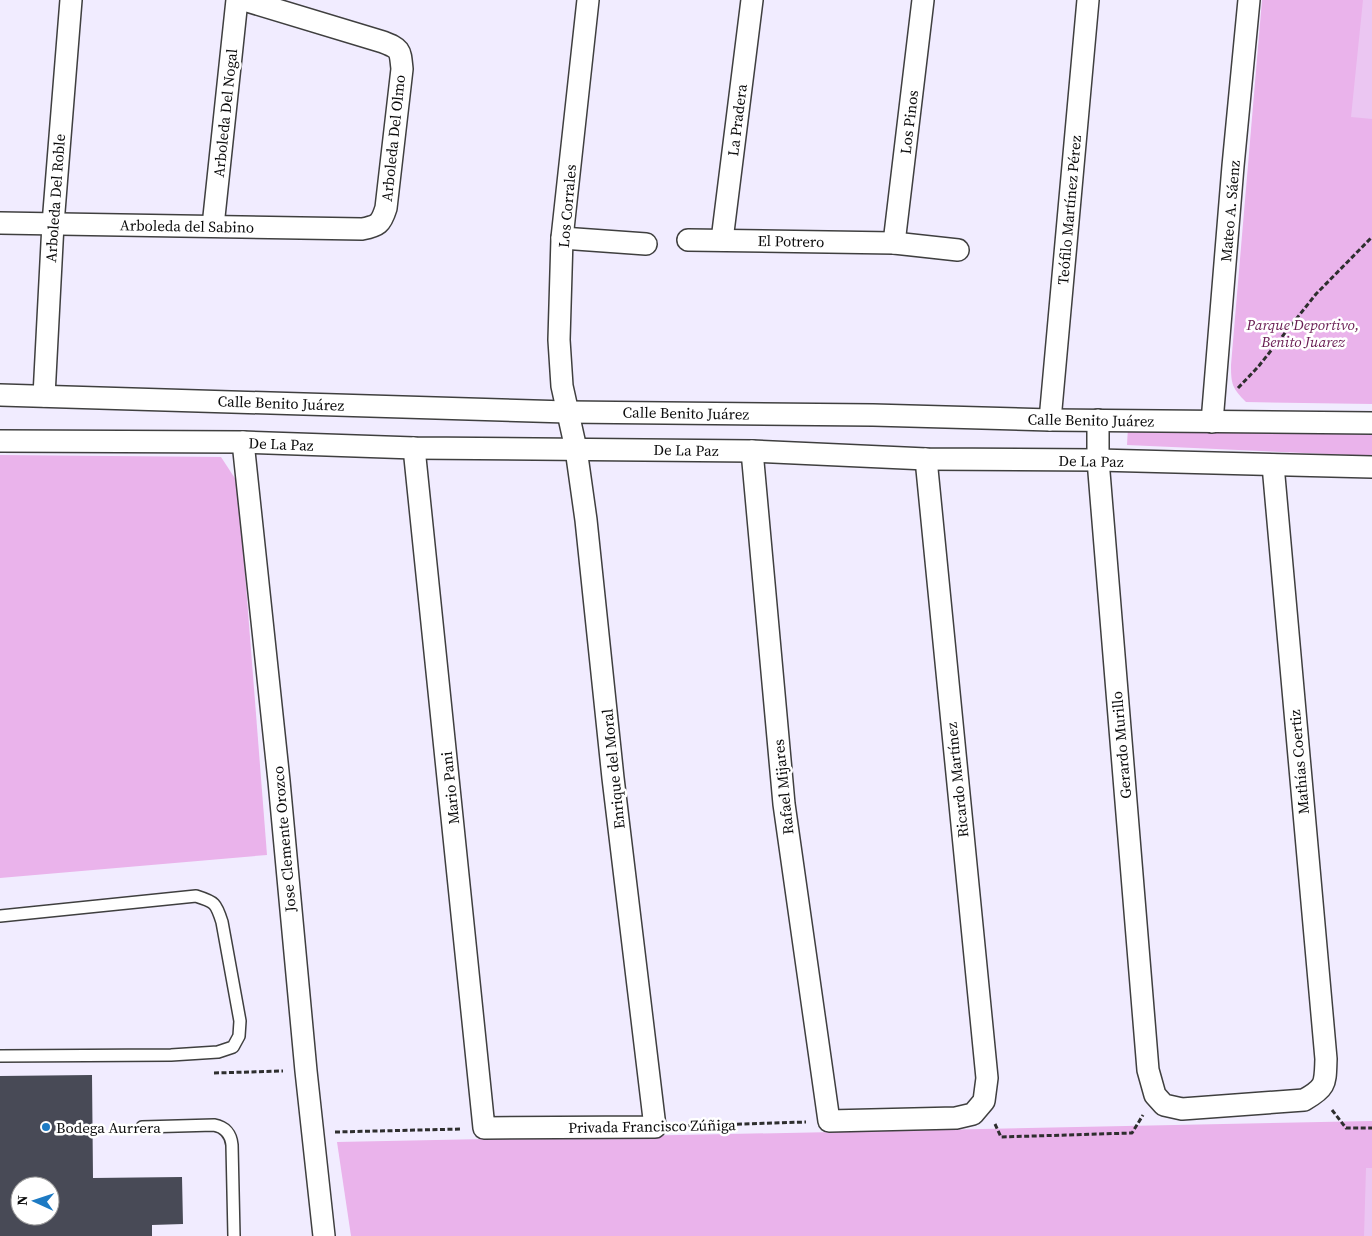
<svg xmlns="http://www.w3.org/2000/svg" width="1372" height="1236" viewBox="0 0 1372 1236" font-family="'Source Serif 4',serif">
  <rect width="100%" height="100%" fill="#f1ecff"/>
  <!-- green -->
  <g fill="#eab3eb">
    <path d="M1262,0H1372V404L1246,402C1232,388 1231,384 1231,365Z"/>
    <polygon points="1128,427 1372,427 1372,456 1127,445"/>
    <polygon points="0,455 221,457 238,483 267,855 0,878"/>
    <polygon points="1372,1121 1372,1236 351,1236 337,1142"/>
  </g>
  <!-- pitch -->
  <g fill="#ebc6f2">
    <polygon points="1363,0 1372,0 1372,119 1351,117"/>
    <polygon points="1366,1168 1372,1168 1372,1236 1364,1236"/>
  </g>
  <!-- building -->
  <path fill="#484a56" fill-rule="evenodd" d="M92,1075L93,1178L182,1177L183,1224L152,1225V1236H0V1076ZM20,1186H50V1216H20Z"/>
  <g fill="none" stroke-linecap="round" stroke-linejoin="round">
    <defs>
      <g id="service">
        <path d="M0,916L196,896C215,902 216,903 222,922L240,1021L239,1036L233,1047L218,1052L171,1055L0,1056"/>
        <path d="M142,1127L214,1125C225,1127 231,1134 232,1145L234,1236"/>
      </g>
      <g id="minor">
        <path d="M0,223L362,229C378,226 381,224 386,208L402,69C400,50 401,49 383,42L244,0"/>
        <polyline points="213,226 237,0"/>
        <polyline points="562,238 646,244"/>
        <polyline points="688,240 894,243 958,250"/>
        <polyline points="722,240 752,0"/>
        <polyline points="894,243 923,0"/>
        <polyline points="0,395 567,412 873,415 1050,420 1372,423"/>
        <polyline points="44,396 53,224 71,0"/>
        <polyline points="1050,420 1088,0"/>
        <path d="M1098,420V460L1148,1070L1155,1095L1164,1105L1182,1109L1304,1100C1327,1087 1325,1083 1326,1059L1273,465"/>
        <polyline points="1212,422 1233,166 1249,0"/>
        <polyline points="0,441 243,442 414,448 752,451 926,459 1098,460 1372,467"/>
        <polyline points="243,442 279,781 306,1071 324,1236"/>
        <polyline points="414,448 484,1128 655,1127 613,778 586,520 576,449 562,386 559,340 562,238 588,0"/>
        <polyline points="752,451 784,804 829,1121 956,1118 973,1114 984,1101 987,1078 926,459"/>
      </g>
    </defs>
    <!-- service casing -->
    <use href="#service" stroke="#3f3f3f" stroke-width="14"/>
    <!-- minor casing -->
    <use href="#minor" stroke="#3f3f3f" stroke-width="24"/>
    <!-- path -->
    <g stroke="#2e2e2e" stroke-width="3" stroke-dasharray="5 2.5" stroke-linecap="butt">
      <polyline points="1238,388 1258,367 1316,294 1372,237"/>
      <polyline points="214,1073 283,1071"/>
      <polyline points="1332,1110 1346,1128 1372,1128"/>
      <polyline points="995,1124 1001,1137 1132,1133 1143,1115"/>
      <polyline points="677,1126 806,1122"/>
      <polyline points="335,1132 461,1129"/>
    </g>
    <!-- service -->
    <use href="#service" stroke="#fff" stroke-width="11"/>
    <!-- minor -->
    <use href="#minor" stroke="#fff" stroke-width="21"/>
  </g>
  <!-- markers -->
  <circle fill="#1d7ac3" stroke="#fff" stroke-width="2" cx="46" cy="1127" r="5"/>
  <g text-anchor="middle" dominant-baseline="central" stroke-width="5" stroke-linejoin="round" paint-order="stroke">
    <!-- street labels -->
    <g font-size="15" fill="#0c0c0c" stroke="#fff">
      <text transform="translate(225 113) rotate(-84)">Arboleda Del Nogal</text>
      <text transform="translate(737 120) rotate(-83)">La Pradera</text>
      <text transform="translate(909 122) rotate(-83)">Los Pinos</text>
      <text transform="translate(393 138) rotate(-84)">Arboleda Del Olmo</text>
      <text transform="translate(55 198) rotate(-86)">Arboleda Del Roble</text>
      <text transform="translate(567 206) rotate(-85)">Los Corrales</text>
      <text transform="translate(1069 210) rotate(-85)">Teófilo Martínez Pérez</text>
      <text transform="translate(1230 211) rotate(-85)">Mateo A. Sáenz</text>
      <text transform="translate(187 226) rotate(1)">Arboleda del Sabino</text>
      <text transform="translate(791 241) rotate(1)">El Potrero</text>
      <text transform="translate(281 403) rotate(2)">Calle Benito Juárez</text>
      <text transform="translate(686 413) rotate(1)">Calle Benito Juárez</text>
      <text transform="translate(1091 420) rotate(1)">Calle Benito Juárez</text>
      <text transform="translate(281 444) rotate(2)">De La Paz</text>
      <text transform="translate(686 450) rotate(1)">De La Paz</text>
      <text transform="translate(1091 461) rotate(1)">De La Paz</text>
      <text transform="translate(1121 745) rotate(-95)">Gerardo Murillo</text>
      <text transform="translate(1299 762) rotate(-95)">Mathías Coertiz</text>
      <text transform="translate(613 769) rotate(-96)">Enrique del Moral</text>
      <text transform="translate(957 780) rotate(-96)">Ricardo Martínez</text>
      <text transform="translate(783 787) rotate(-96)">Rafael Mijares</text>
      <text transform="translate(450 788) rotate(-96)">Mario Pani</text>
      <text transform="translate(284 839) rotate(-95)">Jose Clemente Orozco</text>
      <text transform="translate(652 1126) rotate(-1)">Privada Francisco Zúñiga</text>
    </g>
    <!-- park labels -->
    <g font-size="15" font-style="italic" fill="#671a51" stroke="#fff">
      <text x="1303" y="324">Parque Deportivo,<tspan x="1303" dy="17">Benito Juarez</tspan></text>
    </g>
    <!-- poi labels -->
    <g font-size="15" fill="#0c0c0c" stroke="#fff" text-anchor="start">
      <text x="56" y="1127">Bodega Aurrera</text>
    </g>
  </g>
  <!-- north arrow -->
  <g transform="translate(35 1201) rotate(273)"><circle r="24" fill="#ffffff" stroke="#9e9e9e"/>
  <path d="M0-4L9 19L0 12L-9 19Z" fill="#1d7ac3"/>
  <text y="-8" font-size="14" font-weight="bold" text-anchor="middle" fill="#0c0c0c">N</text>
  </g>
</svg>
